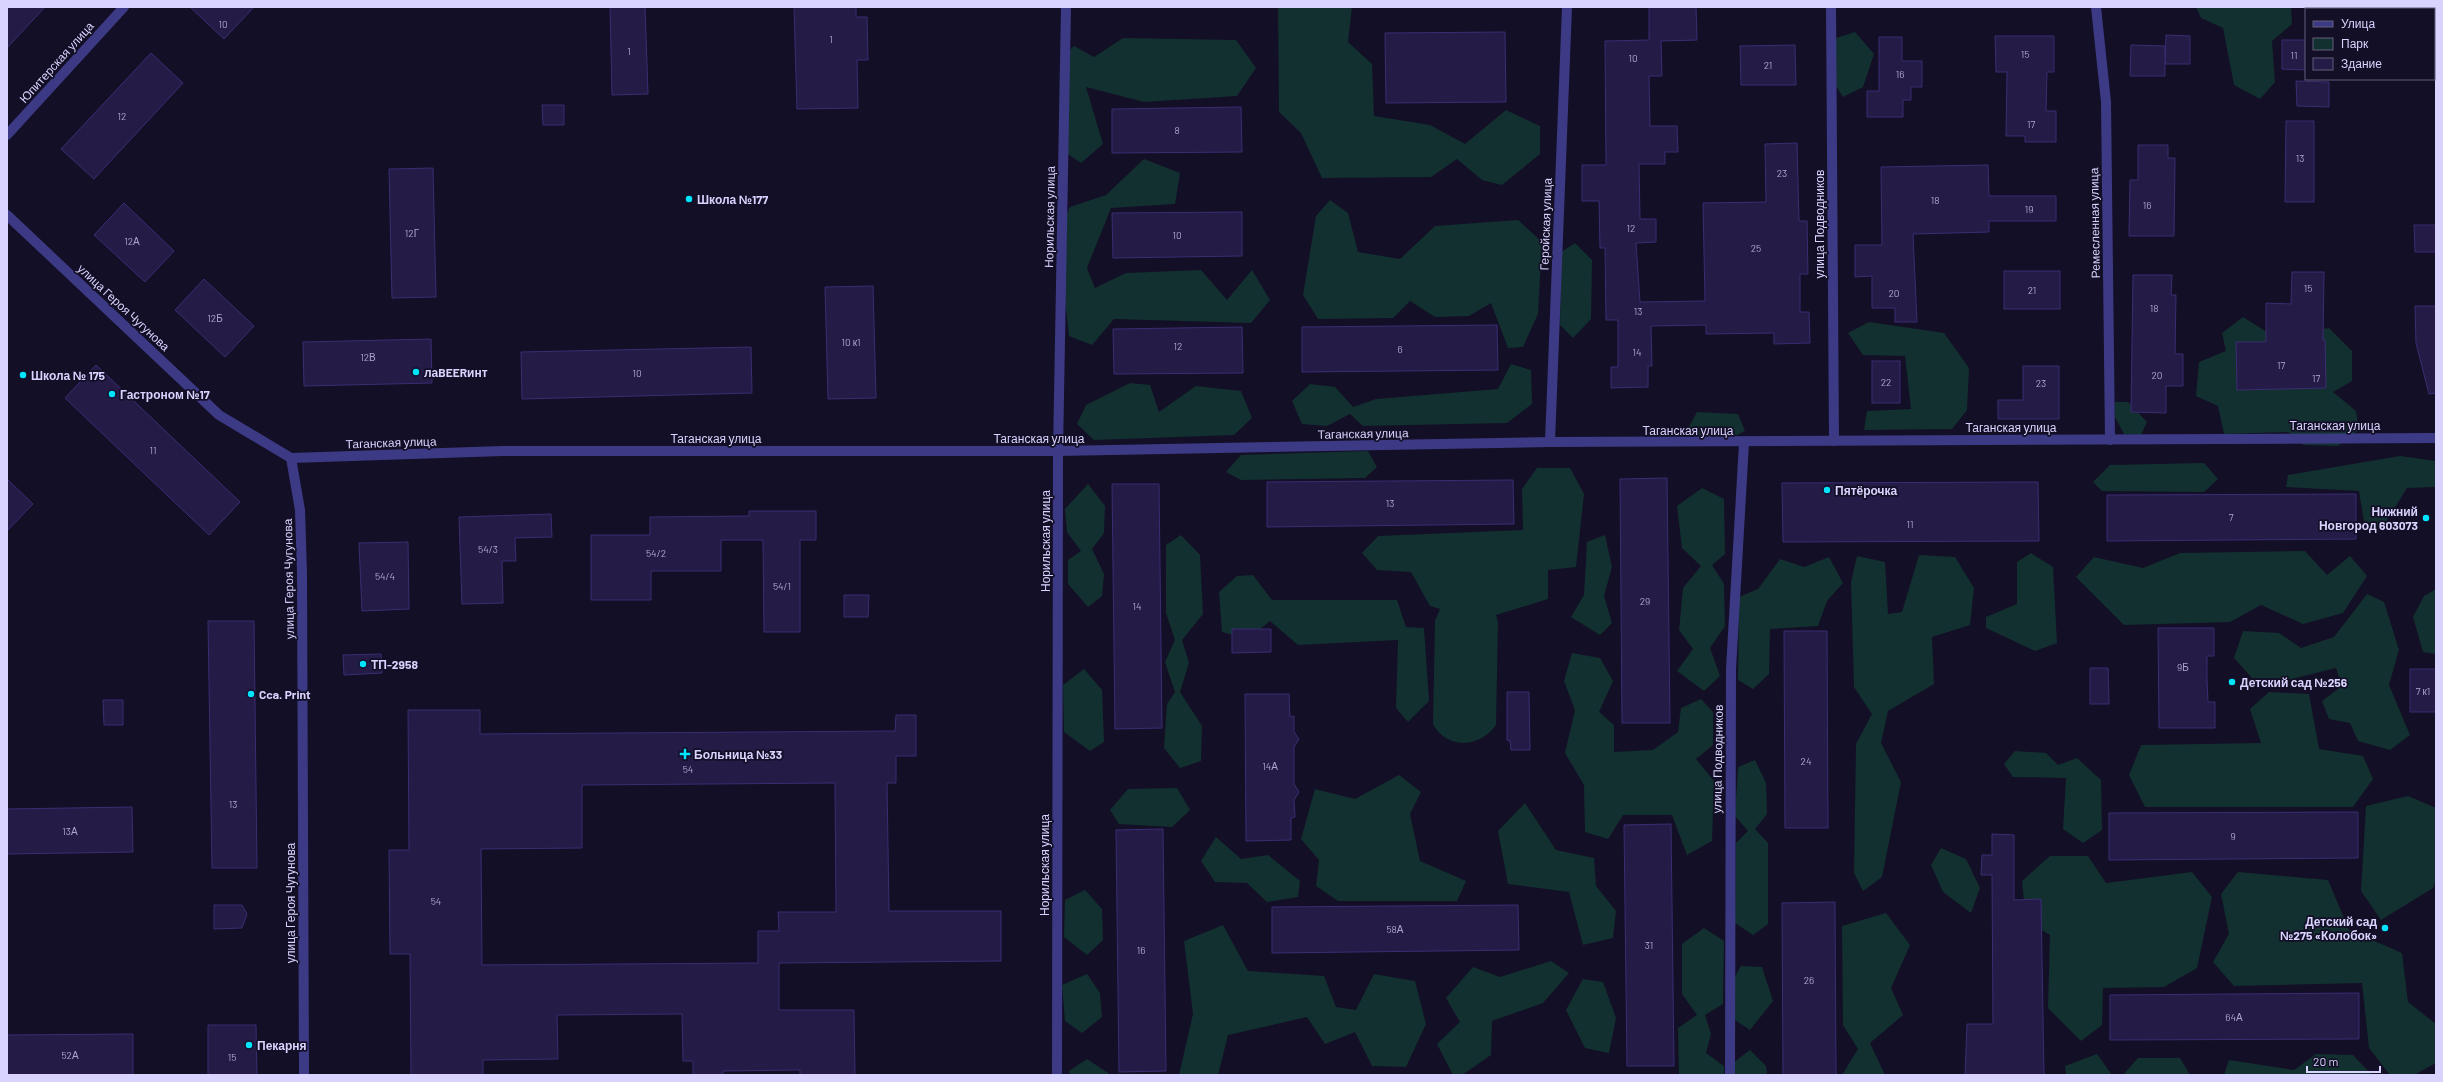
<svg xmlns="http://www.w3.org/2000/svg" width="2443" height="1082" viewBox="0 0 2443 1082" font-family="Barlow,sans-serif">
  <rect width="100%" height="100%" fill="#130f26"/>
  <!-- green -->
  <g fill="#12302f">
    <polygon points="1278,7 1352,7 1348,42 1372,64 1374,116 1430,125 1465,144 1506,110 1540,126 1540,154 1502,185 1482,180 1457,159 1431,177 1322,178 1301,133 1279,112"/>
    <polygon points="2196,7 2291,7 2292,24 2272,41 2275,82 2260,99 2234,85 2223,28 2201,18"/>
    <polygon points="1855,32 1874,54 1863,87 1843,97 1834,83 1836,38"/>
    <polygon points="1123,38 1236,40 1256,68 1237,96 1144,102 1086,87 1103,144 1081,163 1059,148 1060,59 1074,46 1094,57"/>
    <polygon points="1144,159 1180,173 1175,204 1111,208 1087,268 1095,288 1126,273 1201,270 1227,300 1252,270 1270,300 1251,323 1114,319 1092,345 1069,336 1058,234 1070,207 1106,195"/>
    <polygon points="1330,200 1348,213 1358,252 1400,259 1435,226 1518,220 1542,242 1538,314 1523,347 1508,348 1491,303 1469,316 1435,317 1410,301 1393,318 1318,319 1303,295 1316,216"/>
    <polygon points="1575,243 1592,260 1591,319 1573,338 1560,325 1561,252"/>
    <polygon points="2243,317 2275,337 2329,328 2352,351 2352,381 2333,392 2356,411 2359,430 2338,446 2304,445 2288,432 2224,434 2218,406 2196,396 2199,362 2226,351 2222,333"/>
    <polygon points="1869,322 1944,333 1969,368 1967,410 1952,429 1864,430 1867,411 1911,409 1905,356 1863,355 1848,333"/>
    <polygon points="1511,364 1531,370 1532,404 1507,423 1363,426 1350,414 1327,426 1302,424 1292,401 1310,384 1335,387 1353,407 1376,399 1498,389"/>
    <polygon points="1130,383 1150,385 1159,412 1196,386 1241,391 1252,418 1234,435 1094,440 1077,424 1086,405"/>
    <polygon points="2115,402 2128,402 2147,422 2141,435 2124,434 2115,417"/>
    <path d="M1697,412L1738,414L1745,431C1723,443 1708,444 1687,430Z"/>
    <polygon points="1368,451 1377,467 1365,478 1241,480 1226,472 1241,455"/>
    <polygon points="2400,456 2436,461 2436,487 2407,488 2380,531 2365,528 2359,491 2286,487 2288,475"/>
    <polygon points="2204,463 2218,479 2204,492 2102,491 2093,482 2110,465"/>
    <path d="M1537,468H1570L1584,494L1576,567L1548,570V599L1496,615L1498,622L1496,725C1480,748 1447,750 1433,724L1435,621L1440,609L1430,606L1411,572L1377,570L1362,553L1378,536L1523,530L1522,489Z"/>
    <polygon points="1088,484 1105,506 1104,533 1092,549 1104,574 1102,596 1088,607 1068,584 1068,560 1081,551 1067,532 1065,509"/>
    <polygon points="1702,488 1724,499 1725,554 1712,565 1724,584 1725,626 1710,648 1720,676 1704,691 1677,671 1693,649 1679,630 1683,588 1701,566 1682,548 1677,506"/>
    <polygon points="1181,535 1200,555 1203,614 1182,640 1189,663 1180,692 1202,726 1201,761 1180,768 1164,748 1167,704 1175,692 1165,662 1175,640 1166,613 1166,545"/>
    <polygon points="1605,535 1612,567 1604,596 1612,623 1600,635 1571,617 1584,595 1587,542"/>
    <polygon points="2305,551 2327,575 2350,556 2367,576 2343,613 2303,624 2261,605 2230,622 2124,625 2076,577 2094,557 2143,568 2180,553"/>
    <polygon points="2031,553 2053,567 2057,643 2035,651 1986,628 1986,617 2017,604 2017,562"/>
    <polygon points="1919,555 1955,557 1974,588 1970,625 1932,637 1934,684 1888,711 1881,743 1901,782 1882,877 1863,891 1854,873 1856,744 1872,714 1854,687 1851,582 1857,556 1885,562 1888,614 1902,612"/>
    <polygon points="1829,557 1843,583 1827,601 1818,626 1770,629 1769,674 1753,689 1738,680 1739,597 1758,589 1780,559 1804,567"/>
    <polygon points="1253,575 1272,600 1397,600 1406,627 1424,628 1429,701 1408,722 1396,708 1398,640 1298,645 1270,621 1248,639 1222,632 1219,592 1237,576"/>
    <polygon points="2436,589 2436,654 2423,652 2413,617 2424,596"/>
    <polygon points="2367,594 2384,602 2399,650 2389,685 2410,735 2390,750 2358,741 2350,723 2329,719 2322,701 2342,686 2336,668 2292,679 2252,678 2234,658 2243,631 2279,633 2301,648 2334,637"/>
    <polygon points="1572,653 1600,658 1613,681 1599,712 1614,725 1614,752 1653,750 1678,732 1681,708 1701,699 1713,712 1713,745 1696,759 1714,781 1712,841 1687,855 1672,815 1623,815 1608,839 1585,832 1584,785 1565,753 1575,710 1564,681"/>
    <polygon points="1084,669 1102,690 1104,742 1090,751 1064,732 1063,685"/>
    <polygon points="2269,692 2309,694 2319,749 2363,756 2373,779 2353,807 2145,807 2129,775 2141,745 2261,743 2250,709"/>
    <polygon points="2015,751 2046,753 2058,765 2077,758 2101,780 2102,830 2083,843 2063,829 2066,778 2013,777 2004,764"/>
    <polygon points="1755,760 1766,783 1767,814 1755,829 1768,843 1768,924 1753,935 1735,923 1736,843 1748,831 1735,816 1738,767"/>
    <polygon points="1399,775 1421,792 1410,814 1420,861 1466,881 1457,901 1338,901 1316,886 1319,860 1301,839 1315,789 1355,799"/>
    <polygon points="1177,788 1190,810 1172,827 1119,824 1110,810 1128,789"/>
    <polygon points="2408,796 2436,808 2436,879 2433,888 2381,920 2361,891 2366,806"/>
    <polygon points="1525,803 1556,850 1594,858 1596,886 1616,911 1613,938 1583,945 1569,892 1508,884 1498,831"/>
    <polygon points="1216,837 1241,859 1268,855 1300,881 1298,897 1267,902 1247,883 1215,882 1201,861"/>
    <polygon points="1941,848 1966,859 1980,888 1971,913 1943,892 1931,865"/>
    <polygon points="2050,856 2088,856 2106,883 2192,872 2212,897 2197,968 2164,987 2103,988 2102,1025 2081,1041 2048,1008 2050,935 2026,921 2022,881"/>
    <polygon points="2238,872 2328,880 2349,930 2402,953 2408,1002 2436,1024 2436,1063 2414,1075 2390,1075 2369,1048 2362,983 2234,986 2213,962 2229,934 2221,894"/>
    <polygon points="1085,890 1102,909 1103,940 1087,955 1064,937 1065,900"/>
    <polygon points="1886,913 1910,945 1891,988 1903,1015 1870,1043 1885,1075 1842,1075 1858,1049 1843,1025 1842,926"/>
    <polygon points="1223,925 1248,971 1324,976 1336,1007 1356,1010 1374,974 1415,981 1426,1024 1406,1067 1372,1066 1355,1032 1325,1044 1307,1017 1228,1035 1218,1075 1179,1075 1193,1014 1184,941"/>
    <polygon points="1704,928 1724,941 1723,1004 1705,1015 1711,1034 1706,1053 1724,1066 1724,1075 1679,1075 1678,1028 1697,1015 1682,994 1682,944"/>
    <polygon points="1551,961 1569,973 1543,1003 1492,1021 1491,1055 1462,1075 1453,1075 1437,1044 1460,1022 1446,998 1473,967 1500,977"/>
    <polygon points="1741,966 1762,967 1773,1001 1750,1030 1735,1020 1732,982"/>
    <polygon points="1087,974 1100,993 1102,1017 1082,1033 1065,1021 1062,985"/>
    <polygon points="1583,979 1603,982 1616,1018 1609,1053 1585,1048 1566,1010"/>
    <polygon points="1750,1050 1766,1066 1767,1075 1733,1075 1733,1063"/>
    <polygon points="2097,1054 2112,1075 2066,1075 2065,1066"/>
    <polygon points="2316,1054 2353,1055 2372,1075 2224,1075 2229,1060 2294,1070"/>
    <polygon points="2138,1058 2180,1058 2190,1075 2123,1075"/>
    <polygon points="1087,1059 1108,1073 1108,1075 1070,1075 1069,1071"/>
  </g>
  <!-- building -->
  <g fill="#241b47" stroke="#3b2d73" fill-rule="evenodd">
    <polygon points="7,7 45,7 7,48"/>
    <polygon points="190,7 254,7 224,39"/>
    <polygon points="610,7 645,7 648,94 612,95"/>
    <polygon points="794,7 856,7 856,17 867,17 868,60 857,60 858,108 797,109"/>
    <polygon points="1649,7 1696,7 1697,40 1661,41 1662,76 1649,76 1650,126 1677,126 1678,152 1665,152 1665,164 1639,164 1640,219 1656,219 1656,242 1636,243 1640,302 1705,301 1703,203 1766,202 1765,144 1797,143 1799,221 1807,221 1808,274 1800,274 1800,312 1809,312 1810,343 1774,344 1774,333 1706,334 1706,325 1651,326 1652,366 1648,366 1648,387 1611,388 1611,367 1618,367 1618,320 1606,320 1605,248 1600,248 1599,201 1582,201 1582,165 1606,165 1605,41 1649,40"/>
    <polygon points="1505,32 1506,102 1386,103 1385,33"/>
    <polygon points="2166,35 2190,36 2190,64 2165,64"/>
    <polygon points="1995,36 2054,36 2054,72 2047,72 2046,111 2056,111 2056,142 2025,142 2025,136 2006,136 2007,72 1996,72"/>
    <polygon points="1879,37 1902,37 1902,61 1922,61 1922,87 1911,87 1911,100 1903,100 1903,117 1867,117 1867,91 1879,91"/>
    <polygon points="2282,40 2306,40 2306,70 2282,69"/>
    <polygon points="1795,45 1796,85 1741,85 1740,46"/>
    <polygon points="2131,45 2165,46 2165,76 2130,76"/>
    <polygon points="151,53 183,83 94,179 61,149"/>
    <polygon points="2296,81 2329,82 2329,107 2297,106"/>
    <polygon points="542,105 564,105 564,125 543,125"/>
    <polygon points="1241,107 1242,152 1112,153 1112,109"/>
    <polygon points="2286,121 2314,121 2314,202 2285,202"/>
    <polygon points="2138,145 2168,145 2168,158 2175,158 2174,236 2129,236 2130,180 2138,180"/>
    <polygon points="1988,165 1989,196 2056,196 2056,221 1989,221 1989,232 1913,234 1917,322 1895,322 1895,308 1872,308 1872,276 1855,277 1855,245 1882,245 1881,167"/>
    <polygon points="433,168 436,297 392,298 389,169"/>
    <polygon points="124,203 174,251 145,282 94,235"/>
    <polygon points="1242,212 1242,256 1113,258 1112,213"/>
    <polygon points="2414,225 2436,225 2436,252 2415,252"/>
    <rect x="2004" y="271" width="56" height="38"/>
    <polygon points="2292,272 2324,272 2323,340 2325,340 2326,388 2237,390 2236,342 2266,342 2266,303 2291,304"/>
    <polygon points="2133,275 2172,275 2171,295 2176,295 2175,354 2183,354 2183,386 2166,386 2166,413 2131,412"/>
    <polygon points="204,279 254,326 225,357 175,310"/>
    <polygon points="873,286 876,398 828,399 825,287"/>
    <polygon points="2415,306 2436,306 2436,393 2429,394 2416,343"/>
    <polygon points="1497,325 1498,370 1302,372 1302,327"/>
    <polygon points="1242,327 1243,373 1114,374 1113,329"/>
    <polygon points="431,339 432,383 304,386 303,342"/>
    <polygon points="751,347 752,393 522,399 521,352"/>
    <rect x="1872" y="361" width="28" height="42"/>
    <polygon points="96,365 240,502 209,535 65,398"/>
    <polygon points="2023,366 2059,366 2059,419 1998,419 1998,400 2023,400"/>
    <polygon points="1667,478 1670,723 1622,723 1620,479"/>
    <polygon points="7,479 33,504 7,531"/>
    <polygon points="1513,480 1514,524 1267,527 1267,482"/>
    <polygon points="2038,482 2039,541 1783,542 1782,483"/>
    <polygon points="1112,484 1159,484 1162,728 1115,729"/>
    <polygon points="2356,494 2356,539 2107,541 2107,495"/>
    <polygon points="749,511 816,511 816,540 800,540 800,632 764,632 763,540 721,540 721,571 651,571 651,600 591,600 591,535 650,535 650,517 749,516"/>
    <polygon points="551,514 552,537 515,538 516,561 502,561 503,603 462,604 459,517"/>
    <polygon points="408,542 409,609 362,611 359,543"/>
    <polygon points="844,595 869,595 868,617 844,617"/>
    <polygon points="208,621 254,621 257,868 212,868"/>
    <polygon points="2158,628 2214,628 2214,656 2207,656 2207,679 2208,702 2215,702 2215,728 2159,728"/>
    <polygon points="1232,629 1271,629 1271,652 1232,653"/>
    <polygon points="1784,631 1827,631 1828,828 1785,828"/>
    <polygon points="381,654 382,673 344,675 343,655"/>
    <polygon points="2090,668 2108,668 2109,704 2090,704"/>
    <rect x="2410" y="669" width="26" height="43"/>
    <polygon points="1507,692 1529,692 1530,750 1511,750 1510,741 1507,740"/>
    <polygon points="1245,694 1289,694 1290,717 1294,716 1294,732 1299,739 1294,747 1294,784 1299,792 1294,800 1295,817 1291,818 1291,840 1246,841"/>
    <polygon points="103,700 123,700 123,725 104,725"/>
    <path d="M408,710H480V734L895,731L896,715H916V756H896V783H887L889,911H1001V961L779,963V1010H854L855,1075H800V1070L723,1071V1075H693V1061H683L682,1014L557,1015L558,1059L483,1060V1075H411L410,954H390L389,850H409ZM835,783L836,912H778L779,931H758V963L482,965L481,849L582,848V785Z"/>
    <polygon points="132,807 133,852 7,854 7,809"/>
    <polygon points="2358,812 2358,858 2109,860 2109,813"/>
    <polygon points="1671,824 1674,1066 1627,1066 1624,825"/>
    <polygon points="1163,829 1166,1071 1119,1072 1116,830"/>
    <polygon points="1992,834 2014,835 2014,900 2041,899 2044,1075 1965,1075 1967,1024 1993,1024 1992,875 1981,875 1982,855 1992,855"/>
    <polygon points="1835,902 1836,1075 1783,1075 1782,903"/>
    <polygon points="214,905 242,905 247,914 242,928 214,929"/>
    <polygon points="1518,905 1519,950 1272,953 1272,907"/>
    <polygon points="2359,993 2359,1039 2110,1040 2110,995"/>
    <polygon points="208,1025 256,1025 257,1075 208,1075"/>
    <polygon points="133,1034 133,1075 7,1075 7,1035"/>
  </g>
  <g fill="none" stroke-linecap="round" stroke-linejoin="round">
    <!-- minor -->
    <g stroke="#3d3a85" stroke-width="10">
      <polyline points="1831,7 1834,441"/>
      <polyline points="2096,7 2106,102 2110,440"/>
      <polyline points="7,135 124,7"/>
      <polyline points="7,215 219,415 291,458 300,510 302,573 304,1075"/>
      <polyline points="1550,442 1567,7"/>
      <polyline points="291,458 503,451 1058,451 1550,442 2436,438"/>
      <polyline points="1057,1075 1058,451 1066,7"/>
      <polyline points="1730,1075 1731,669 1744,443"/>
    </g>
  </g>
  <!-- markers -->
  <g fill="#00e5ff" stroke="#130f26" stroke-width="1.5">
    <circle cx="689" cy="199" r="4"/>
    <circle cx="416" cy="372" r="4"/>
    <circle cx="23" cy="375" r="4"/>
    <circle cx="112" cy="394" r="4"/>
    <circle cx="1827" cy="490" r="4"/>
    <circle cx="2426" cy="518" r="4"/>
    <circle cx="363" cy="664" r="4"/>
    <circle cx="2232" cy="682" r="4"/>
    <circle cx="251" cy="694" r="4"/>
    <path d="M683 748h4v4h4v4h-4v4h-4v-4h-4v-4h4z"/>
    <circle cx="2385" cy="928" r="4"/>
    <circle cx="249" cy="1045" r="4"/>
  </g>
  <g text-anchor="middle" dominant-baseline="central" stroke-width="3.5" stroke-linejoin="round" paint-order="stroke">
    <!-- number labels -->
    <g font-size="10" fill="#aca6d1">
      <text x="223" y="24">10</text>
      <text x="831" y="39">1</text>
      <text x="629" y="51">1</text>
      <text x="2025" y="54">15</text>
      <text x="2294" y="55">11</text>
      <text x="1633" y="58">10</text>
      <text x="1768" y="65">21</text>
      <text x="1900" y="74">16</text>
      <text x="122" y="116">12</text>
      <text x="2031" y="124">17</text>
      <text x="1177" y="130">8</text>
      <text x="2300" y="158">13</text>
      <text x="1782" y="173">23</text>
      <text x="1935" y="200">18</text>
      <text x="2147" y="205">16</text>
      <text x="2029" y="209">19</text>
      <text x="1631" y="228">12</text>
      <text x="412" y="233">12Г</text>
      <text x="1177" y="235">10</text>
      <text x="132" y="241">12А</text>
      <text x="1756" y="248">25</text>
      <text x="2308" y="288">15</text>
      <text x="2032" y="290">21</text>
      <text x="1894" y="293">20</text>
      <text x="2154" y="308">18</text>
      <text x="1638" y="311">13</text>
      <text x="215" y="318">12Б</text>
      <text x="851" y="342">10 к1</text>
      <text x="1178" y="346">12</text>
      <text x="1400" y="349">6</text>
      <text x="1637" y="352">14</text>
      <text x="368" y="357">12В</text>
      <text x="2281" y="365">17</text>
      <text x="637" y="373">10</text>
      <text x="2157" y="375">20</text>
      <text x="2316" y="378">17</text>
      <text x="1886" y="382">22</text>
      <text x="2041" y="383">23</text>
      <text x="153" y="450">11</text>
      <text x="1390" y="503">13</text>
      <text x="2231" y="517">7</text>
      <text x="1910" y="524">11</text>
      <text x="488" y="549">54/3</text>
      <text x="656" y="553">54/2</text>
      <text x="385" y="576">54/4</text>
      <text x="782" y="586">54/1</text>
      <text x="1645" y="601">29</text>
      <text x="1137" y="606">14</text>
      <text x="2183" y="667">9Б</text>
      <text x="2423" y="691">7 к1</text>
      <text x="1806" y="761">24</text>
      <text x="1270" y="766">14А</text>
      <text x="688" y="769">54</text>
      <text x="233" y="804">13</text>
      <text x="70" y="831">13А</text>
      <text x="2233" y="836">9</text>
      <text x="436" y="901">54</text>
      <text x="1395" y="929">58А</text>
      <text x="1649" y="945">31</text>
      <text x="1141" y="950">16</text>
      <text x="1809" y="980">26</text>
      <text x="2234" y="1017">64А</text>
      <text x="70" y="1055">52А</text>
      <text x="232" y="1057">15</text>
    </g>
    <!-- street labels -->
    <g font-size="12" fill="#d9d4ff" stroke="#130f26">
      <text transform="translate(56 62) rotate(-48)">Юпитерская улица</text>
      <text transform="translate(1049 217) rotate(-89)">Норильская улица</text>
      <text transform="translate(2094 223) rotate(-91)">Ремесленная улица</text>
      <text transform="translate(1545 224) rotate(-88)">Геройская улица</text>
      <text transform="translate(1819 224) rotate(-90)">улица Подводников</text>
      <text transform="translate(124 307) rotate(43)">улица Героя Чугунова</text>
      <text x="2335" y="425">Таганская улица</text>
      <text x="2011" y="427">Таганская улица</text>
      <text x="1688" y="430">Таганская улица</text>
      <text transform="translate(1363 433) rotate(-1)">Таганская улица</text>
      <text x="716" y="438">Таганская улица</text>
      <text x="1039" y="438">Таганская улица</text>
      <text transform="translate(391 442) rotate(-2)">Таганская улица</text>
      <text transform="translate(1045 541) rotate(-90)">Норильская улица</text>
      <text transform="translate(288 579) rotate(-91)">улица Героя Чугунова</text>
      <text transform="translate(1717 759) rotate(-89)">улица Подводников</text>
      <text transform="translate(1044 865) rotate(-90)">Норильская улица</text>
      <text transform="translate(290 903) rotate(-90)">улица Героя Чугунова</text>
    </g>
    <!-- poi labels -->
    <g font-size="12" font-weight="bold" fill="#d9d4ff" stroke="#130f26" text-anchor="start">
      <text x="697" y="199">Школа №177</text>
      <text x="424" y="372">лаBEERинт</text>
      <text x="31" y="375">Школа № 175</text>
      <text x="120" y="394">Гастроном №17</text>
      <text x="1835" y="490">Пятёрочка</text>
      <text x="2418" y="511" text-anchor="end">Нижний<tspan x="2418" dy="14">Новгород 603073</tspan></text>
      <text x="371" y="664">ТП-2958</text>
      <text x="2240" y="682">Детский сад №256</text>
      <text x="259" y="694">Cca. Print</text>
      <text x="694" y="754">Больница №33</text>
      <text x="2377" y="921" text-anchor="end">Детский сад<tspan x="2377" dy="14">№275 «Колобок»</tspan></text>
      <text x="257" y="1045">Пекарня</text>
    </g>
  </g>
  <!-- border -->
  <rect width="2443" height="1082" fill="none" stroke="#d9d4ff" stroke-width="16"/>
  <!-- legend -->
  <rect x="2305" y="8" width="130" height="72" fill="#130f26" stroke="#625e7d"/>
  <rect x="2313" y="21" width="20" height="6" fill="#3d3a85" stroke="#625e7d"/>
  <text x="2341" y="28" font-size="12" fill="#d9d4ff">Улица</text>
  <rect x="2313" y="38" width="20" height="12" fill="#12302f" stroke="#625e7d"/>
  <text x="2341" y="48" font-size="12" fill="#d9d4ff">Парк</text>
  <rect x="2313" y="58" width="20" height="12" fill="#241b47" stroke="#625e7d"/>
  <text x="2341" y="68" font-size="12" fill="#d9d4ff">Здание</text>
  <!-- scale -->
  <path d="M2307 1066v6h73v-6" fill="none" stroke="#d9d4ff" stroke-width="2"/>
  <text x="2313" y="1066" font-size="12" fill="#d9d4ff" stroke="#130f26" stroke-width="3" paint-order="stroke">20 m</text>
</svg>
